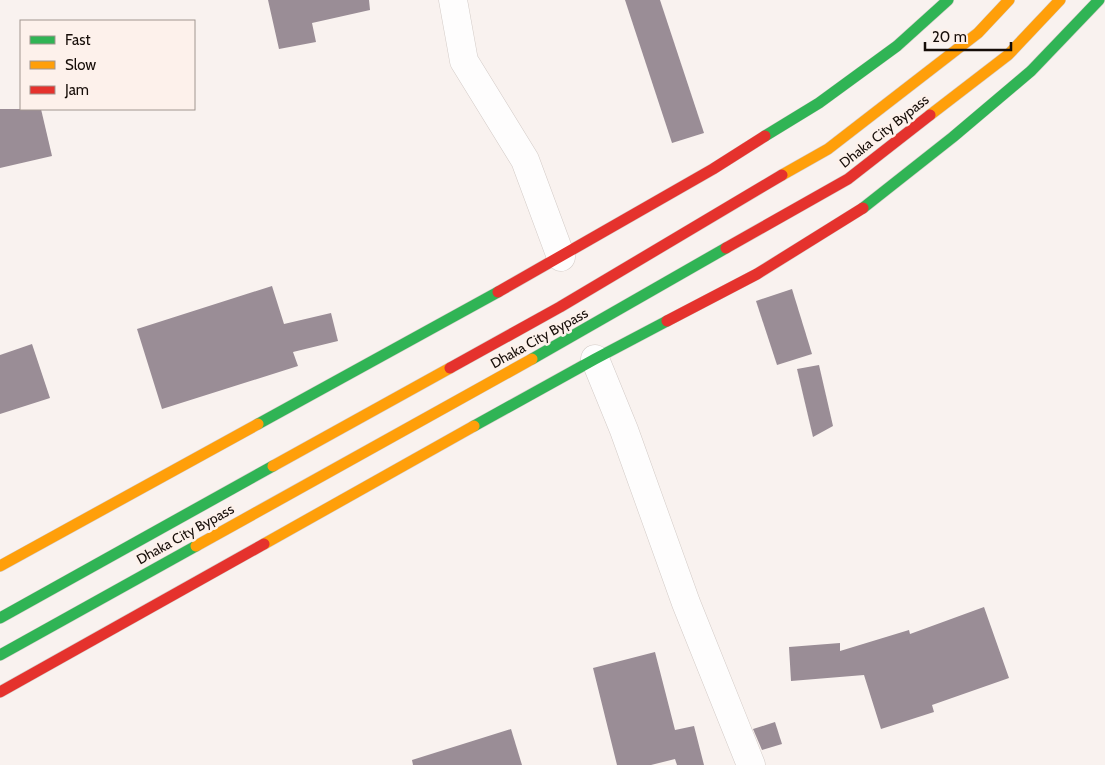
<svg xmlns="http://www.w3.org/2000/svg" width="1105" height="765" viewBox="0 0 1105 765" font-family="Cabin,sans-serif">
  <rect width="100%" height="100%" fill="#f9f2ef"/>
  <!-- building -->
  <g fill="#9a8d96">
    <polygon points="268,0 369,0 370,10 312,23 316,42 279,49"/>
    <polygon points="625,0 660,0 704,133 672,143"/>
    <polygon points="0,109 41,109 52,156 0,168"/>
    <polygon points="272,286 284,324 331,313 338,341 293,352 298,366 162,409 137,329"/>
    <polygon points="792,289 812,354 777,365 756,301"/>
    <polygon points="32,344 50,398 0,414 0,355"/>
    <polygon points="819,365 833,426 813,437 797,369"/>
    <polygon points="984,607 1009,678 932,705 934,712 881,729 864,675 791,681 789,647 840,643 840,651 909,630 910,634"/>
    <polygon points="655,652 675,730 694,726 704,765 677,765 675,759 651,765 617,765 593,668"/>
    <polygon points="775,722 782,744 762,750 753,729"/>
    <polygon points="511,729 522,765 413,765 412,760"/>
  </g>
  <g fill="none" stroke-linecap="round" stroke-linejoin="round">
    <defs>
      <g id="street">
        <polyline points="453,0 464,61 525,160 561,257"/>
        <polyline points="595,359 624,430 686,603 751,765"/>
      </g>
      <g id="fast">
        <polyline points="765,136 819,103 897,46 948,0"/>
        <polyline points="863,208 953,137 1031,71 1099,0"/>
        <polyline points="532,359 726,248"/>
        <polyline points="258,424 498,292"/>
        <polyline points="474,426 595,359 667,321"/>
        <polyline points="0,618 273,466"/>
        <polyline points="0,655 196,546"/>
      </g>
      <g id="slow">
        <polyline points="930,115 1008,55 1060,0"/>
        <polyline points="782,175 828,149 978,33 1009,0"/>
        <polyline points="273,466 450,368"/>
        <polyline points="264,544 474,426"/>
        <polyline points="196,546 532,359"/>
        <polyline points="0,566 258,424"/>
      </g>
      <g id="jam">
        <polyline points="726,248 848,179 930,115"/>
        <polyline points="498,292 713,169 765,136"/>
        <polyline points="667,321 757,274 863,208"/>
        <polyline points="450,368 560,307 782,175"/>
        <polyline points="0,692 264,544"/>
      </g>
    </defs>
    <!-- street casing -->
    <use href="#street" stroke="#d3cbc7" stroke-width="29"/>
    <!-- fast casing -->
    <use href="#fast" stroke="#d3cbc7" stroke-width="12"/>
    <!-- slow casing -->
    <use href="#slow" stroke="#d3cbc7" stroke-width="12"/>
    <!-- jam casing -->
    <use href="#jam" stroke="#d3cbc7" stroke-width="12"/>
    <!-- street -->
    <use href="#street" stroke="#fefdfd" stroke-width="28"/>
    <!-- fast -->
    <use href="#fast" stroke="#30b455" stroke-width="11"/>
    <!-- slow -->
    <use href="#slow" stroke="#ff9f0a" stroke-width="11"/>
    <!-- jam -->
    <use href="#jam" stroke="#e5322d" stroke-width="11"/>
  </g>
  <g text-anchor="middle" dominant-baseline="central" stroke-width="5" stroke-linejoin="round" paint-order="stroke">
    <!-- street labels -->
    <g font-size="14" fill="#160d08" stroke="#fdf1eb">
      <text transform="translate(884 131) rotate(-38)">Dhaka City Bypass</text>
      <text transform="translate(539 338) rotate(-29)">Dhaka City Bypass</text>
      <text transform="translate(185 534) rotate(-29)">Dhaka City Bypass</text>
    </g>
  </g>
  <!-- legend -->
  <rect x="20" y="20" width="175" height="90" fill="#fdf1eb" stroke="#a19690"/>
  <rect x="30" y="36" width="25" height="8" fill="#30b455" stroke="#a19690"/>
  <text x="65" y="45" font-size="15" fill="#160d08">Fast</text>
  <rect x="30" y="61" width="25" height="8" fill="#ff9f0a" stroke="#a19690"/>
  <text x="65" y="70" font-size="15" fill="#160d08">Slow</text>
  <rect x="30" y="86" width="25" height="8" fill="#e5322d" stroke="#a19690"/>
  <text x="65" y="95" font-size="15" fill="#160d08">Jam</text>
  <!-- scale -->
  <path d="M925 42v8h86v-8" fill="none" stroke="#160d08" stroke-width="2.5"/>
  <text x="932" y="42" font-size="15" fill="#160d08" stroke="#fdf1eb" stroke-width="4" paint-order="stroke">20 m</text>
</svg>
